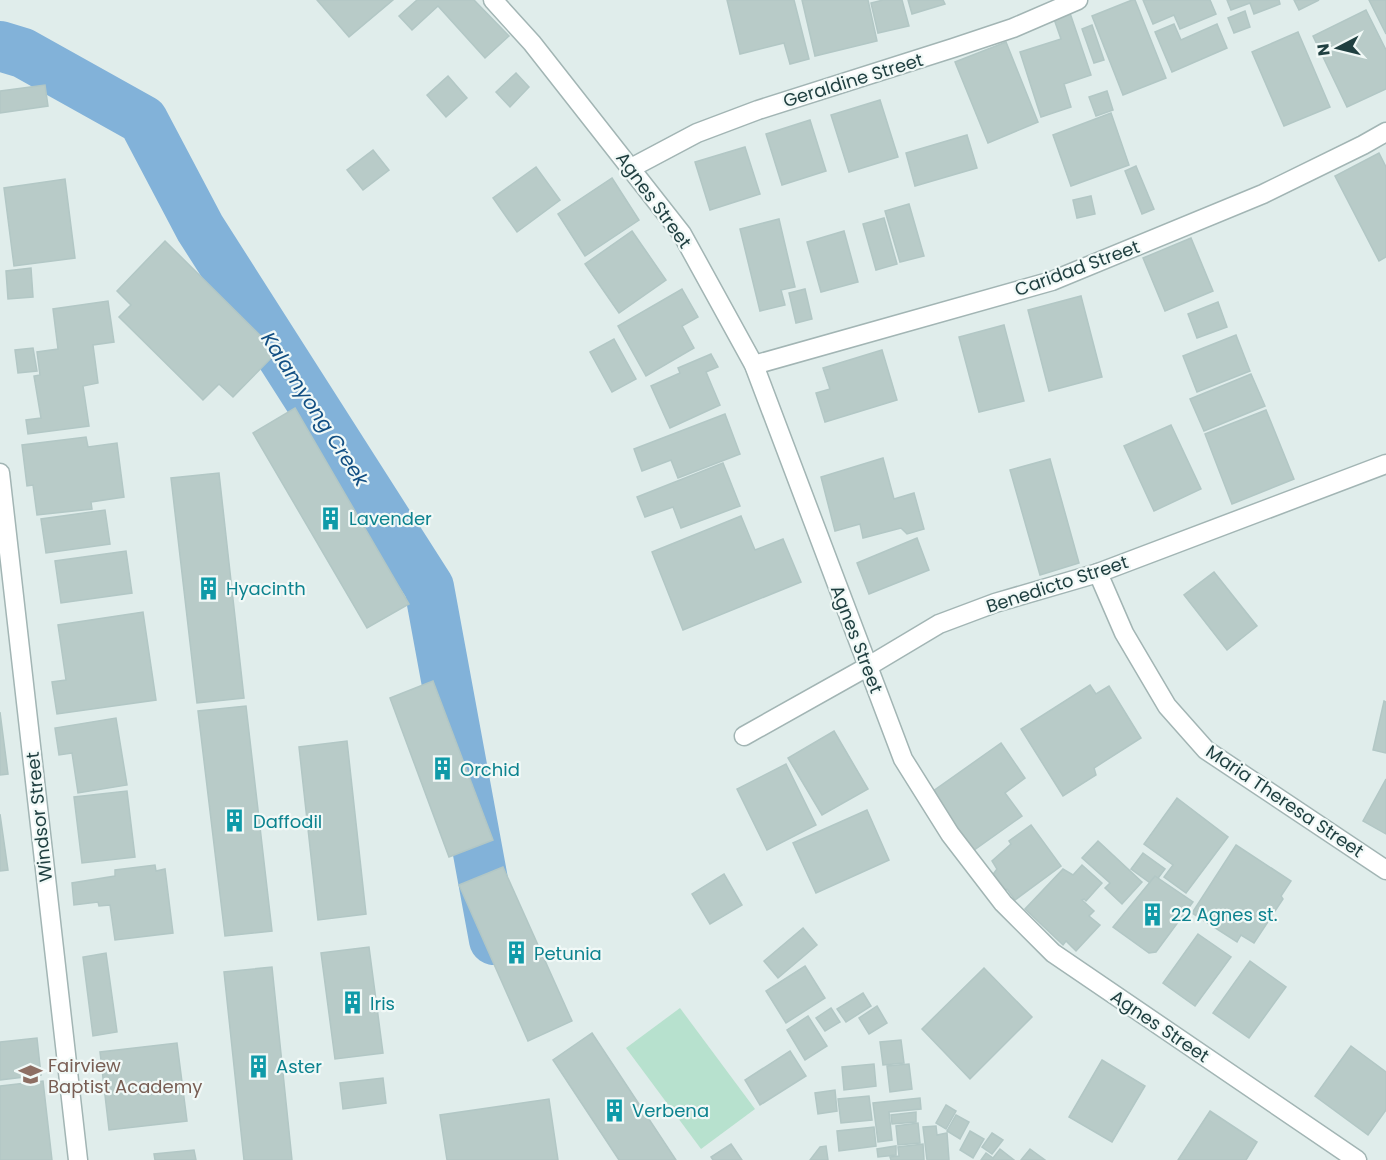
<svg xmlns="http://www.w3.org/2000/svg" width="1386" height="1160" viewBox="0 0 1386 1160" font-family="Poppins,sans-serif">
  <rect width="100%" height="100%" fill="#e0edeb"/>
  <!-- green -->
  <polygon fill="#b7e1ce" points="680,1008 755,1109 701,1149 626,1048"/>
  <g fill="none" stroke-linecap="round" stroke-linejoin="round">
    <!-- river -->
    <polyline stroke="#82b2d9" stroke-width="50" points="0,46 23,53 143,120 200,228 429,587 494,940"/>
  </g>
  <!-- building -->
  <g fill="#b8cbc8" stroke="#b2c7c5" stroke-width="1.5">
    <polygon points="317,0 393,0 349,37"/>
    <polygon points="417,0 474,0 509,36 485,58 438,6 412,30 399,16"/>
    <polygon points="727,0 794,0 809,59 790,64 784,43 740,54"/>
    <polygon points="802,0 868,0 877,41 815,56"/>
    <polygon points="883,0 902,0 909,26 878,33 871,3"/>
    <polygon points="908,0 943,0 945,4 912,14"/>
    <polygon points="1132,0 1135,0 1166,78 1123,95 1092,16"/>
    <polygon points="1143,0 1210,0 1216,14 1180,29 1174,15 1153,24"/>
    <polygon points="1227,0 1279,0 1280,4 1254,14 1250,3 1231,10"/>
    <polygon points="1294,0 1319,0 1299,10"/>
    <polygon points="1369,0 1386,0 1386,34"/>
    <polygon points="1366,10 1386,50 1386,89 1347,107 1313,36"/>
    <polygon points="1245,11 1250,27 1234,33 1228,18"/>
    <polygon points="1070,13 1091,75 1064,84 1071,107 1041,117 1020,52 1061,39 1054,19"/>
    <polygon points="1174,24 1181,40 1217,24 1227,48 1172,72 1155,32"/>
    <polygon points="1092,25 1104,60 1094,63 1082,29"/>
    <polygon points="1298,32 1330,107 1284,126 1252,52"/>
    <polygon points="1006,42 1038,122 988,143 955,62"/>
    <polygon points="516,73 529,87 510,107 496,92"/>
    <polygon points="448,76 467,98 446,117 427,95"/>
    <polygon points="45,85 48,106 0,113 0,91"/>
    <polygon points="1107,91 1113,110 1096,116 1089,97"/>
    <polygon points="880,100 898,157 849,172 831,115"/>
    <polygon points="1111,113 1129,165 1071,186 1053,135"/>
    <polygon points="810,120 826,171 782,185 766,134"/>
    <polygon points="967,135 977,168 915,186 906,153"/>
    <polygon points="745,147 760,194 710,210 695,162"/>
    <polygon points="373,150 389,170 363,190 347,170"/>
    <polygon points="1379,153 1386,167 1386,257 1379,261 1335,176"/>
    <polygon points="1136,166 1154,209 1142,214 1125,171"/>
    <polygon points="536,167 560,200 517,232 493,198"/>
    <polygon points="612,178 639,220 585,256 558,214"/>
    <polygon points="65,179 75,258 14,266 4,188"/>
    <polygon points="1091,196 1095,214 1077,218 1073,200"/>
    <polygon points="909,204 924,256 900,262 885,211"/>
    <polygon points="884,218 897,264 876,270 863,224"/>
    <polygon points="779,219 795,287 781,290 785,305 760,311 740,229"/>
    <polygon points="632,231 666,280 619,313 585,264"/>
    <polygon points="844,231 858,282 821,292 807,242"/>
    <polygon points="1191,238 1213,291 1165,311 1143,258"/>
    <polygon points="165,241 277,352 233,397 219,384 203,400 119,317 131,305 117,291"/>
    <polygon points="31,268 33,297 8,299 6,271"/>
    <polygon points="682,289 698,317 682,326 694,348 646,376 618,326"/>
    <polygon points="805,289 812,319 796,323 789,293"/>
    <polygon points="1081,296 1102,377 1049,391 1028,310"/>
    <polygon points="108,301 114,342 93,345 98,383 83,386 89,426 28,434 26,420 41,418 34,376 40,375 37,352 58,349 53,309"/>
    <polygon points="1218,302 1227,327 1197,338 1188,314"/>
    <polygon points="1004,325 1024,401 979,412 959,337"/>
    <polygon points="1236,335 1250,371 1197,392 1183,356"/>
    <polygon points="614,339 636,379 612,392 590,352"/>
    <polygon points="33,348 37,371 18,373 15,350"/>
    <polygon points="882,350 897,400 825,422 816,393 830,389 823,368"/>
    <polygon points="711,354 718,367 706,372 720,405 670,428 651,386 680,373 678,368"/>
    <polygon points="1251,374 1265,406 1204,431 1190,399"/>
    <polygon points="295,408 409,604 367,628 253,433"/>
    <polygon points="1266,410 1294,479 1232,504 1205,434"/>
    <polygon points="725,414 740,454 678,478 671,460 642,471 634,449"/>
    <polygon points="1171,425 1201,489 1154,511 1124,446"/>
    <polygon points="86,437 88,447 117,443 124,497 91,502 92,509 37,515 33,485 27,486 22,445"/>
    <polygon points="883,458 894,499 914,493 924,529 907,534 901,528 863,538 860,524 835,531 821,477"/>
    <polygon points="1050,459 1079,563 1040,575 1010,470"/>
    <polygon points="723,463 740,506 681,528 673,507 645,517 637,497"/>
    <polygon points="219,473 244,698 197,703 171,478"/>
    <polygon points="105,510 110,544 46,553 41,519"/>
    <polygon points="741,516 755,550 783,539 801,582 683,630 652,552"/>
    <polygon points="917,538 929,570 869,594 857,563"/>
    <polygon points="126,551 132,593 61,603 55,561"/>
    <polygon points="1214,572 1257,626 1227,650 1184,595"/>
    <polygon points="143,612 156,700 57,714 52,682 66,680 58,625"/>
    <polygon points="433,681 493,840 449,857 390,698"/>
    <polygon points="1090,685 1096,694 1109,686 1141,738 1094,768 1096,775 1063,796 1021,729"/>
    <polygon points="1384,701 1386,702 1386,753 1373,750"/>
    <polygon points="246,706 272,931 225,936 198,711"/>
    <polygon points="0,712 8,774 0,775"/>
    <polygon points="116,718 127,785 78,793 72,753 59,755 55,728"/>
    <polygon points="834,731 868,789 822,815 788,758"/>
    <polygon points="347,741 366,914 318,920 299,747"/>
    <polygon points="1001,743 1025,778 1005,793 1022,816 970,853 929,794"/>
    <polygon points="786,764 816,825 767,850 737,789"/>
    <polygon points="1386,779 1386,834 1363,821"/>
    <polygon points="127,791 135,857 82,863 74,797"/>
    <polygon points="1177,798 1228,837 1186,893 1164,877 1173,865 1144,844"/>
    <polygon points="867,810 889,860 816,893 793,843"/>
    <polygon points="0,814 8,870 0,871"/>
    <polygon points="1031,825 1061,866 1015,900 1007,889 1002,893 991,877 997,869 992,861 1011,844 1009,841"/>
    <polygon points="1098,841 1142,882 1122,904 1105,888 1110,883 1082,858"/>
    <polygon points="1236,845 1291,881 1281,896 1283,899 1254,943 1241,935 1237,942 1192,913"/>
    <polygon points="1143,853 1165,869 1153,885 1131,869"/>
    <polygon points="155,865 156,871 165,869 173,933 115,940 110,905 99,906 98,902 74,905 72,883 115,876 115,870"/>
    <polygon points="1082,865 1102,883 1086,901 1084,899 1082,900 1094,911 1089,916 1100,925 1076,951 1066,941 1063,945 1025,909 1063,869 1073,875"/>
    <polygon points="503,867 572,1021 528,1041 459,885"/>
    <polygon points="724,874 742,905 710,924 692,894"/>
    <polygon points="1155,876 1193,902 1156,952 1149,953 1113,927"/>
    <polygon points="803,928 817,945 778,978 764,961"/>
    <polygon points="1198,934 1231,957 1195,1006 1163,983"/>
    <polygon points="369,947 383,1053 335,1059 321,953"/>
    <polygon points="106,953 117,1032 93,1036 83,957"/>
    <polygon points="1250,961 1286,987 1249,1038 1213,1013"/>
    <polygon points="805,966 825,998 786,1023 766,991"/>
    <polygon points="272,967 292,1160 244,1160 224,972"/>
    <polygon points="984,968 1032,1017 970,1079 922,1029"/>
    <polygon points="863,993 871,1006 846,1022 837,1009"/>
    <polygon points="877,1006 887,1023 869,1034 859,1018"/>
    <polygon points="831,1008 840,1022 825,1031 816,1018"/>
    <polygon points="808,1016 827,1046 805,1060 787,1030"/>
    <polygon points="592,1033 676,1160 619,1160 553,1060"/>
    <polygon points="37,1038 41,1075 0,1080 0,1042"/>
    <polygon points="901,1040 904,1063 883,1065 880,1042"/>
    <polygon points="177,1043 187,1121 109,1130 100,1052"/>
    <polygon points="1351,1046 1386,1072 1386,1110 1368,1135 1315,1096"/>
    <polygon points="790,1051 806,1076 760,1105 745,1080"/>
    <polygon points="1102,1060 1145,1086 1112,1142 1069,1117"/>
    <polygon points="874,1064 876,1086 844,1090 842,1067"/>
    <polygon points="909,1064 912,1089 890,1092 887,1066"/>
    <polygon points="383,1078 386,1103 343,1109 340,1083"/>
    <polygon points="43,1081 52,1160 0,1160 0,1086"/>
    <polygon points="835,1090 837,1111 818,1114 815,1093"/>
    <polygon points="869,1096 872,1120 841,1123 838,1099"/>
    <polygon points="920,1098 921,1109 889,1112 892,1140 878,1142 873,1103"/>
    <polygon points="549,1099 558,1160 447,1160 440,1115"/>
    <polygon points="946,1105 956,1111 946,1129 936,1123"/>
    <polygon points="1210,1111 1257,1142 1246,1160 1178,1160"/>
    <polygon points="916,1112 916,1122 892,1124 891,1115"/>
    <polygon points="956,1115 969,1122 960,1139 947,1131"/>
    <polygon points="918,1123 920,1143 898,1145 896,1126"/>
    <polygon points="936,1126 937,1135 947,1133 949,1160 927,1160 923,1127"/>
    <polygon points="874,1127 876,1146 839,1151 837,1131"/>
    <polygon points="970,1131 984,1139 973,1158 960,1150"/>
    <polygon points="992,1133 1003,1140 992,1154 982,1147"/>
    <polygon points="731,1144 742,1160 713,1160 711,1157"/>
    <polygon points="923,1144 924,1160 891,1160 890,1157 899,1156 898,1147"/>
    <polygon points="826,1146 828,1160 810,1160 820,1147"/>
    <polygon points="896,1146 896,1155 878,1157 877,1149"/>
    <polygon points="1000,1149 1014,1160 981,1160 986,1153 993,1158"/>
    <polygon points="1030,1149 1045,1160 1021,1160"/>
    <polygon points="194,1150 196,1160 155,1160 154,1154"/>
  </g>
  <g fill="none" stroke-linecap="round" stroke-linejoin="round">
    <defs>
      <g id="minor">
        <polyline points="493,0 532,43 682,234 754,365 903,759 950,834 1003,903 1053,953 1357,1160"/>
        <polyline points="631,168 697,133 758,110 953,48 1013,28 1078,0"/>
        <polyline points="754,365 1052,281 1263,194 1363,145 1386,132"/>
        <polyline points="0,473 78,1160"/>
        <polyline points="1098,573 1124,633 1167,706 1206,750 1386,870"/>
        <polyline points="744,736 867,667 939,624 995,603 1098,573 1386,464"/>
      </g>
    </defs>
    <!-- minor casing -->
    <use href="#minor" stroke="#a2b5b4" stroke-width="21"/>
    <!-- minor -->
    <use href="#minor" stroke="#fff" stroke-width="18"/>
  </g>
  <!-- icons -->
  <defs>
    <symbol id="building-bare" viewBox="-9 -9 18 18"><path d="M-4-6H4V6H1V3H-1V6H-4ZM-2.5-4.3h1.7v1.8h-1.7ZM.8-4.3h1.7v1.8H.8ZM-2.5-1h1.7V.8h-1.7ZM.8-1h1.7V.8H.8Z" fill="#0f9aa8" stroke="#f1f9f7" stroke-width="2.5" paint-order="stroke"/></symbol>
    <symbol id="school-bare" viewBox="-9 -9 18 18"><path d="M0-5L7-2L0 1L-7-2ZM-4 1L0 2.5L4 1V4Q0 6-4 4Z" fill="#8d6e63" stroke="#f1f9f7" stroke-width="2.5" paint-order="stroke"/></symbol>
  </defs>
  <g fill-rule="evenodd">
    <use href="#building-bare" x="314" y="502" width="33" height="33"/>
    <use href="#building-bare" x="192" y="572" width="33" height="33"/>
    <use href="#building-bare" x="426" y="752" width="33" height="33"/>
    <use href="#building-bare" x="218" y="804" width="33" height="33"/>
    <use href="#building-bare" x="1136" y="898" width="33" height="33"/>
    <use href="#building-bare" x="500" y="936" width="33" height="33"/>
    <use href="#building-bare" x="336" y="986" width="33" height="33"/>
    <use href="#building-bare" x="242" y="1050" width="33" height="33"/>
    <use href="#school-bare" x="14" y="1058" width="33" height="33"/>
    <use href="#building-bare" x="598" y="1094" width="33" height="33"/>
  </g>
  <g text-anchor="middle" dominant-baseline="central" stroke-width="4.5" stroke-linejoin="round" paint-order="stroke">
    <!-- street labels -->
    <g font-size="18" fill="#1f3f40" stroke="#f1f9f7">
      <text transform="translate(853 80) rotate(-17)">Geraldine Street</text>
      <text transform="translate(654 200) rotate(54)">Agnes Street</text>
      <text transform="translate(1077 268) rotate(-20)">Caridad Street</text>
      <text transform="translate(1057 584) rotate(-18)">Benedicto Street</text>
      <text transform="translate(857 639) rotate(69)">Agnes Street</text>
      <text transform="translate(1285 801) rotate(34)">Maria Theresa Street</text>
      <text transform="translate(39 817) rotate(-96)">Windsor Street</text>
      <text transform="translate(1160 1026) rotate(34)">Agnes Street</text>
    </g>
    <!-- culture labels -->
    <g font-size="18" fill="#0d838f" stroke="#f1f9f7" text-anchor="start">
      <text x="349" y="518">Lavender</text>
      <text x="226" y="588">Hyacinth</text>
      <text x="460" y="769">Orchid</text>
      <text x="253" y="821">Daffodil</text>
      <text x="1171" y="914">22 Agnes st.</text>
      <text x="534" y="953">Petunia</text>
      <text x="370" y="1003">Iris</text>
      <text x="276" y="1066">Aster</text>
      <text x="632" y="1110">Verbena</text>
    </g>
    <!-- education labels -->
    <g font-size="18" fill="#785e54" stroke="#f1f9f7" text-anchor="start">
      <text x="48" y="1065">Fairview<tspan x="48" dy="21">Baptist Academy</tspan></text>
    </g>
    <!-- water labels -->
    <g font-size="20" font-style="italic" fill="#124f83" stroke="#f1f9f7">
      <text transform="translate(315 409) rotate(57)">Kalamyong Creek</text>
    </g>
  </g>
  <!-- north arrow -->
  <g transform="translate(1338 48) rotate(263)" stroke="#f1f9f7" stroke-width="4.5" paint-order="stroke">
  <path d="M0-4.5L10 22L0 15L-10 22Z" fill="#1f3f40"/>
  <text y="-9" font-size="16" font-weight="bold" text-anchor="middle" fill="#1f3f40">N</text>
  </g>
</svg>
